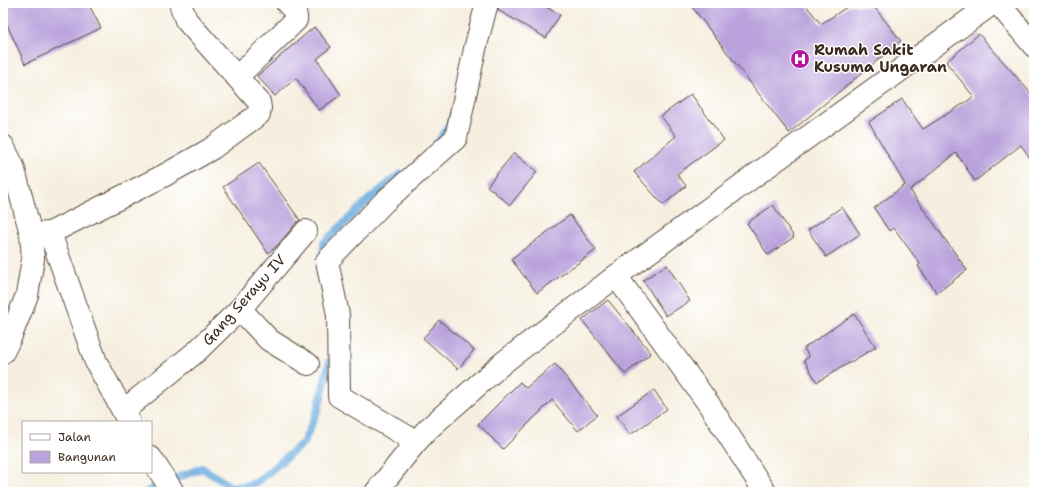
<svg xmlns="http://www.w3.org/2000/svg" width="1037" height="495" viewBox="0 0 1037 495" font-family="'Shantell Sans',sans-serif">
  <rect width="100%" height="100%" fill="#fff"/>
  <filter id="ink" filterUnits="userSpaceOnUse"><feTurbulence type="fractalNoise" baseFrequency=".025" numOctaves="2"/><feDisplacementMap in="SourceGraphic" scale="8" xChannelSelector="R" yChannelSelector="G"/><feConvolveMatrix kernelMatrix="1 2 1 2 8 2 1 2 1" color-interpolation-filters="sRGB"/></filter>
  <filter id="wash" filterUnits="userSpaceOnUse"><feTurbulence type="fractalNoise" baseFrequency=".012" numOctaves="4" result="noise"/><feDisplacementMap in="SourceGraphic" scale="16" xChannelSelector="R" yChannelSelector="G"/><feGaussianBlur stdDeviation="0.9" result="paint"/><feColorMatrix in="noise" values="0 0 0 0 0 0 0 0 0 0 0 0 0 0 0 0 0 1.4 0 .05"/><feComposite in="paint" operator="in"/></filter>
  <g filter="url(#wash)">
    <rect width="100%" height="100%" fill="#f6efdf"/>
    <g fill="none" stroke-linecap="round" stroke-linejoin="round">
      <!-- stream -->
      <g stroke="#6aabde" stroke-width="8">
        <polyline points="437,144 451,123 452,120"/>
        <polyline points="323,259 324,243 367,201 400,174"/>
        <polyline points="147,492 157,486 202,468 230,486 244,486 257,482 304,442 318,409 330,361"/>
      </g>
    </g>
    <g id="blocks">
      <!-- building -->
      <g fill="#baa2dc">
        <polygon points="12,3 88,3 101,28 25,64 3,16 3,9"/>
        <polygon points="499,3 539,3 560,15 546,38 498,10"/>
        <polygon points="689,3 804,3 821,24 850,5 875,8 901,41 789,133"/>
        <polygon points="314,27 331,47 317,59 341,95 319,110 296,78 275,96 257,76"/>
        <polygon points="979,34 1034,97 1034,164 1021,145 975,181 956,153 910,190 967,270 937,293 918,266 920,264 894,228 889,231 874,208 905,185 869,122 902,99 923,129 974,97 946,62"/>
        <polygon points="691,94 724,140 677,174 686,186 663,205 634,172 676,136 661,116"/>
        <polygon points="514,153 537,172 510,205 487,186"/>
        <polygon points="259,163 300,220 296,223 277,246 268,253 223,187"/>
        <polygon points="773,205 794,237 768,255 747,223"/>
        <polygon points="842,207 860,234 826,257 808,230"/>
        <polygon points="570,215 596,250 537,293 511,259"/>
        <polygon points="667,265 690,301 666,316 643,280"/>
        <polygon points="608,300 651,353 625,374 582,320"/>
        <polygon points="854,314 876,347 817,382 804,360 809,357 804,348"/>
        <polygon points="439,320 474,350 458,369 423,338"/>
        <polygon points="555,364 597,415 578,431 552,400 503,449 478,424 520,382 526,388"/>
        <polygon points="654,390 667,409 630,435 617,416"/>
      </g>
    </g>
  </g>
  <g filter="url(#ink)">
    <use href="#blocks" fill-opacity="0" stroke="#57483b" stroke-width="1"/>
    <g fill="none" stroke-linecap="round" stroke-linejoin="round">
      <defs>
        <g id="minor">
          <path d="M237,77L296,20C297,13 292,8 287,3"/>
          <polyline points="3,146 13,166 31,234 33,259 27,295 10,338 3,352"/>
          <polyline points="50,233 165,175 211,149 259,114 260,108 259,102 186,20 181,6 181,3"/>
          <polyline points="31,234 50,233 96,362 129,422"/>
          <polyline points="616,276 708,403 765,492"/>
          <polyline points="240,309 269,340 308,364"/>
          <polyline points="123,411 197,351 240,309 306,231"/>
          <polyline points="416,442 339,396 338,315 327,261 384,202 456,138 475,49 487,3"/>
          <polyline points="151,458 173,492"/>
          <polyline points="376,492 416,442 428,429 504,362 616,276 993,3"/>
        </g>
        <polyline id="major" points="998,3 1034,46"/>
      </defs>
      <!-- minor casing -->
      <use href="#minor" stroke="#57483b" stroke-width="24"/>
      <!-- major casing -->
      <use href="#major" stroke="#57483b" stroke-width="24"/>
      <!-- minor -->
      <use href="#minor" stroke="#fff" stroke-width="22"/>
      <!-- major -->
      <use href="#major" stroke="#fff" stroke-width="22"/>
    </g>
  </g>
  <!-- icons -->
  <defs>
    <symbol id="hospital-disc" viewBox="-11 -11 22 22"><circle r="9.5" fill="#b5179e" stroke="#fff"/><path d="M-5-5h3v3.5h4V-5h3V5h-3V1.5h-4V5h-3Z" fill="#fff"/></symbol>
  </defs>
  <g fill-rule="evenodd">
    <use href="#hospital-disc" x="789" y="48" width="22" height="22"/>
  </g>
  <g text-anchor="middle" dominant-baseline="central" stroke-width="3" stroke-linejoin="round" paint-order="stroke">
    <!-- poi labels -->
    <g font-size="15" font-weight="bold" fill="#3b2a1e" stroke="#fff" text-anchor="start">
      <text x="814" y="50">Rumah Sakit<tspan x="814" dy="17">Kusuma Ungaran</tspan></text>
    </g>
    <!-- street labels -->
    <g font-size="15" fill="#3b2a1e" stroke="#fff">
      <text transform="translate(244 300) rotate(-48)">Gang Serayu IV</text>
    </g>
  </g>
  <!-- margin -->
  <rect width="1037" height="495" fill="none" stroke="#fff" stroke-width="16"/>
  <!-- legend -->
  <rect x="22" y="421" width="130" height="52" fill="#ffffff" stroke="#b1aaa5"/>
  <rect x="30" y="434" width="20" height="6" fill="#ffffff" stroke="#b1aaa5"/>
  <text x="58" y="441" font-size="12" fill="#3b2a1e">Jalan</text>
  <rect x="30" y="451" width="20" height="12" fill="#baa2dc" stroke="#b1aaa5"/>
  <text x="58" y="461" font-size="12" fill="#3b2a1e">Bangunan</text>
</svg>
